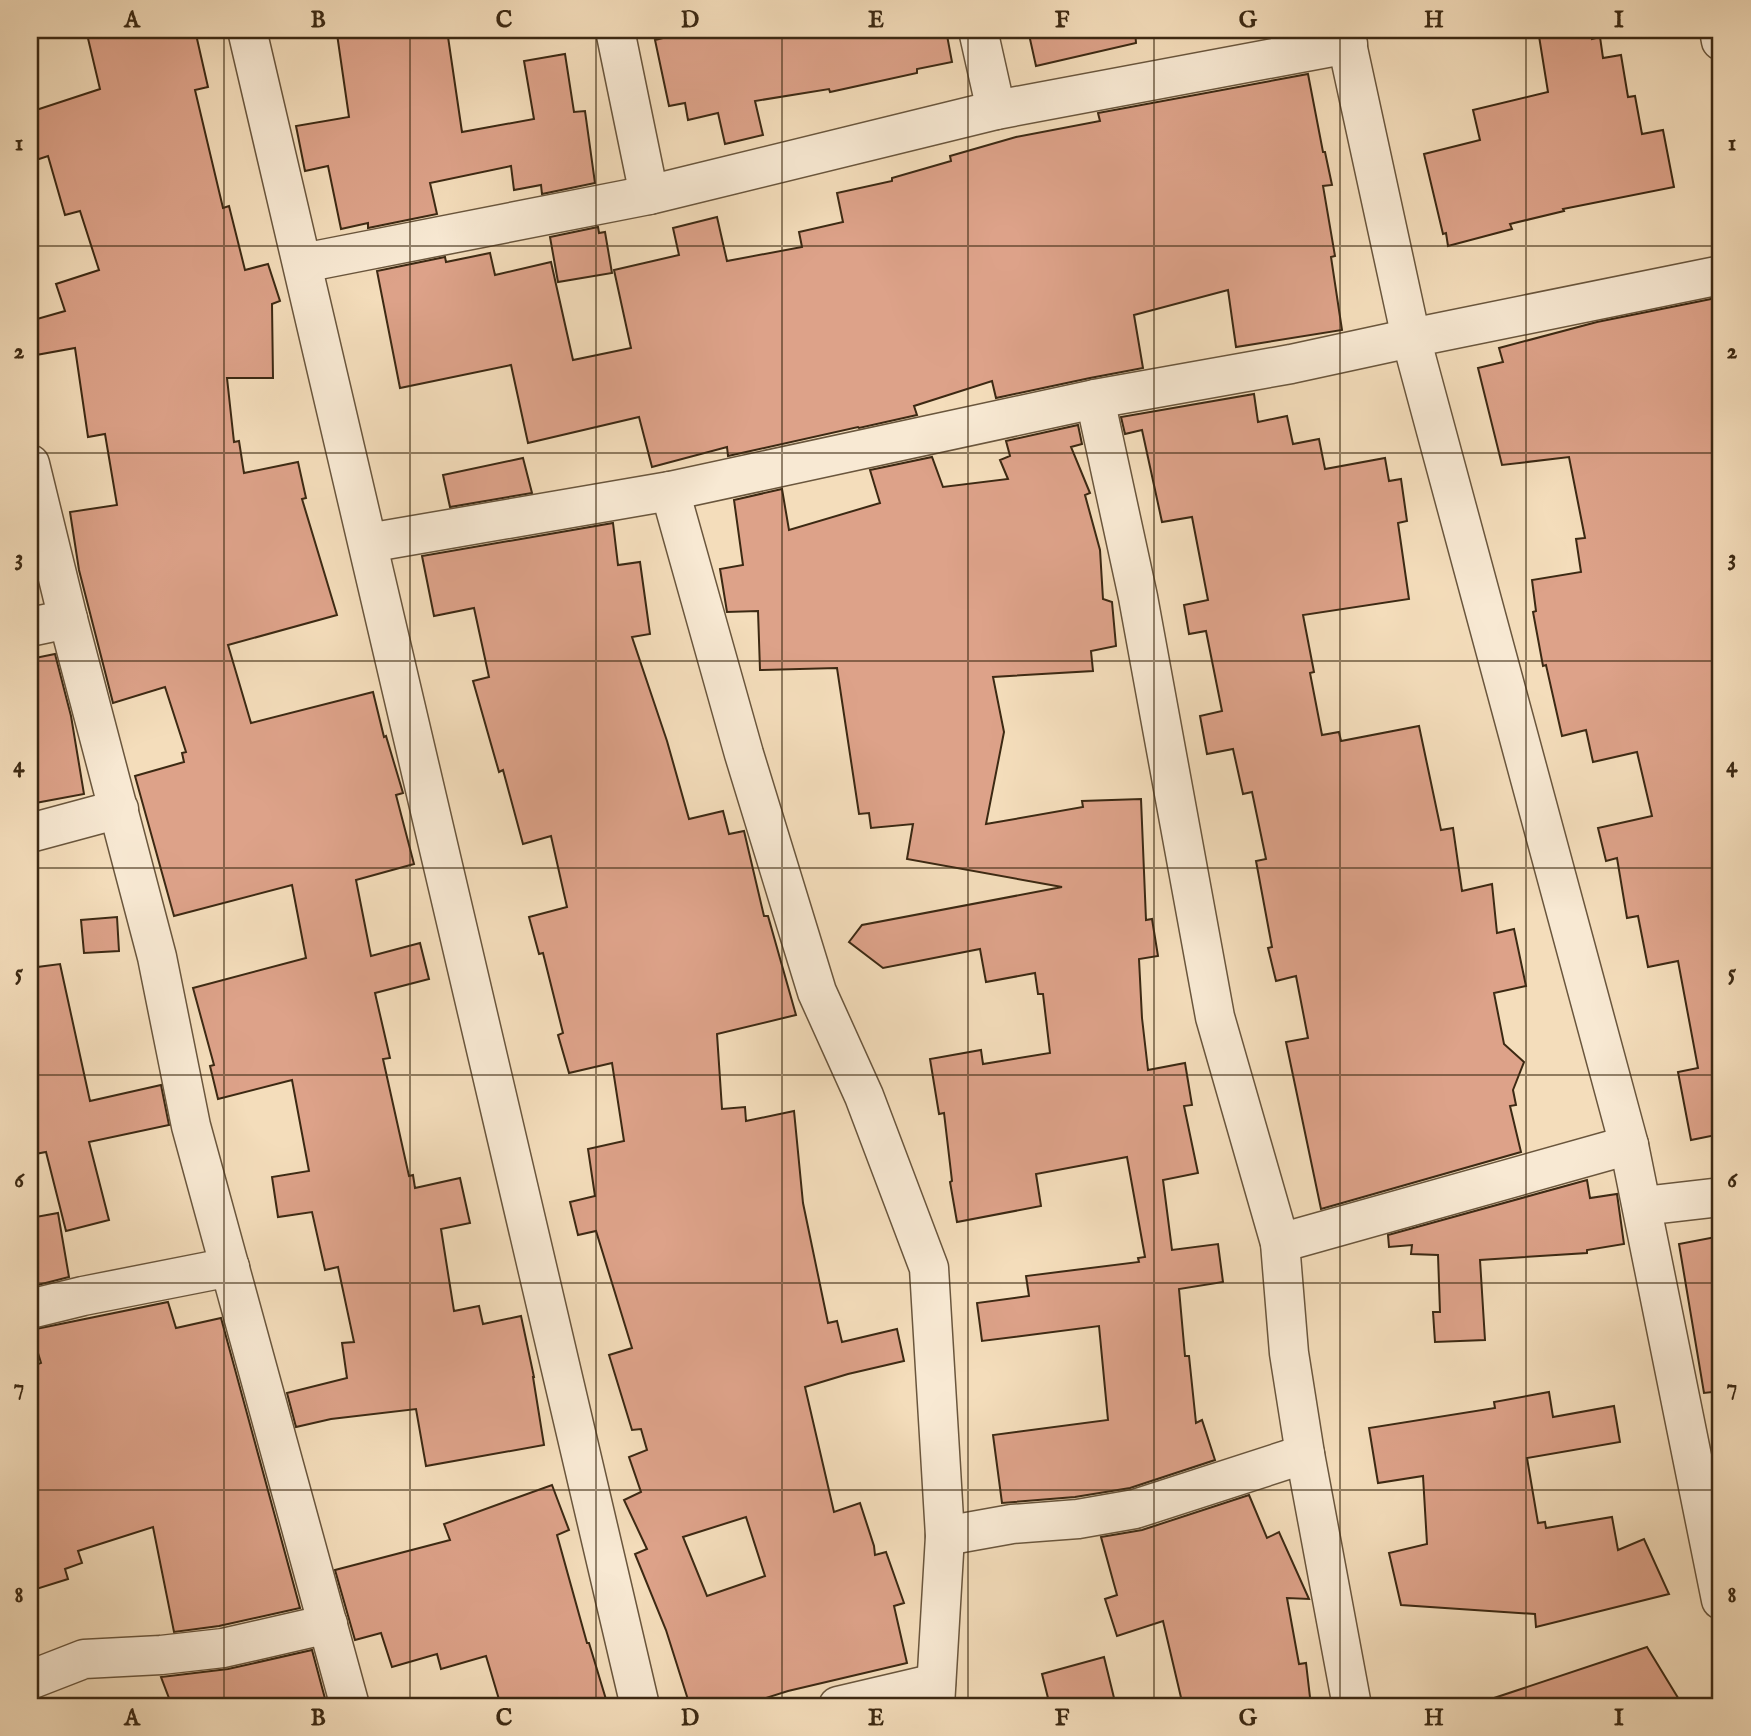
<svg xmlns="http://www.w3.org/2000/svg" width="1751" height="1736" viewBox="0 0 1751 1736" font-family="'IM FELL English',serif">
  <rect width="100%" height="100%" fill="#f4ddbb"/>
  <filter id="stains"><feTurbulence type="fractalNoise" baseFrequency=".00286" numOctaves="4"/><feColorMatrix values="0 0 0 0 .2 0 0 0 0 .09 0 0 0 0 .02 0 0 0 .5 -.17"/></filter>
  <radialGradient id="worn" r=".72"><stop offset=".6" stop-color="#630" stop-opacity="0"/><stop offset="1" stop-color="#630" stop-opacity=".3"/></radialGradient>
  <!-- building -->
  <g fill="#dda289" stroke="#3c2913" stroke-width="2" fill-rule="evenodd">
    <polygon points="86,30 195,30 208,87 195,90 223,208 229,206 245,270 268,264 280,301 272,304 273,378 227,378 234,442 239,441 244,473 298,462 306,498 302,499 337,615 228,645 251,723 373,692 384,737 386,736 403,793 396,795 414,864 356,880 371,956 420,943 429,979 375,993 390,1058 383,1059 409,1176 413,1175 415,1188 460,1178 470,1223 441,1229 454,1311 479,1306 483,1324 521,1316 534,1377 533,1377 544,1445 426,1466 416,1409 331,1419 296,1427 287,1393 347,1378 342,1343 354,1342 338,1267 325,1270 312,1212 278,1217 272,1177 309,1171 292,1080 218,1099 210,1066 214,1065 193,988 306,958 292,885 174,916 135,776 184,762 182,753 186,752 165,687 113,703 79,570 70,512 117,505 105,434 88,437 75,348 36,355 30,321 65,311 56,284 99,270 80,211 65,215 48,156 30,162 30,112 100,89"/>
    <polygon points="364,30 447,30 462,132 534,119 524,61 565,54 574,112 585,111 595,183 542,194 541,185 514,190 511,166 430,183 437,214 368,228 368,223 341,229 328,166 305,171 296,126 349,117 337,34"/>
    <polygon points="661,30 946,30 952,62 917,69 917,73 830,92 829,89 755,101 763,135 725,144 718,113 688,120 685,103 669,106 655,40 663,38"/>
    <polygon points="1028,30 1135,30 1136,43 1036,66"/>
    <polygon points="1538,30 1590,30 1592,39 1600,37 1603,58 1621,55 1628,97 1635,96 1642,134 1663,130 1674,187 1563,209 1564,211 1510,224 1512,229 1448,246 1446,233 1443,234 1424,154 1480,140 1473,110 1548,92"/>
    <polygon points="1308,74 1323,152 1325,152 1332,185 1323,186 1335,256 1331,257 1342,330 1236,347 1228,290 1134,315 1143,368 1090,378 996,398 992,381 914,406 917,415 859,428 858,427 728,456 727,447 652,467 639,417 528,443 511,365 400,388 377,271 445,257 446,262 490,253 495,275 551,262 573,360 631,348 614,270 679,255 673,228 717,217 727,261 802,247 799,232 843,222 837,193 892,181 892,178 951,161 950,156 1016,137 1100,121 1098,113"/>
    <polygon points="598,227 599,233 605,232 612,273 558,282 550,237"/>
    <polygon points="1721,297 1721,1134 1691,1140 1678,1072 1698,1068 1678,961 1648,967 1638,916 1627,918 1617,858 1606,861 1598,828 1652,816 1637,752 1593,762 1586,730 1562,736 1546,665 1543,666 1533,612 1536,611 1532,580 1581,572 1576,539 1585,538 1569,457 1502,465 1478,368 1503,362 1499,348 1597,322"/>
    <polygon points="1254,394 1258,422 1287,416 1293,444 1319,439 1325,469 1385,458 1389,481 1401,479 1407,521 1398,523 1409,599 1303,615 1314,672 1310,673 1322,735 1339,732 1341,741 1419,726 1441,830 1453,828 1462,891 1492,884 1497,933 1514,929 1526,986 1494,993 1504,1044 1524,1062 1513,1090 1516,1105 1510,1106 1521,1152 1321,1209 1286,1042 1308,1038 1296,976 1276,981 1268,948 1272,947 1256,861 1266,859 1252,792 1243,794 1233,749 1207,754 1200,716 1222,711 1206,631 1189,634 1184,605 1208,600 1192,517 1162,522 1142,430 1125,434 1121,417"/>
    <polygon points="1078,425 1082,444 1071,447 1090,493 1085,495 1100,550 1103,599 1112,602 1116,646 1091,651 1093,671 993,677 1004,732 986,824 1083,807 1082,801 1141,799 1146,920 1152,919 1158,956 1139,959 1142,1018 1148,1070 1185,1063 1192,1105 1184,1106 1198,1173 1163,1180 1172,1250 1218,1244 1223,1282 1179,1289 1185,1356 1189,1356 1196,1423 1202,1420 1215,1460 1130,1488 1075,1497 1002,1503 993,1435 1108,1420 1099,1326 982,1341 977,1303 1029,1296 1026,1276 1139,1262 1138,1258 1145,1257 1127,1157 1036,1174 1041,1206 957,1222 950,1182 952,1181 944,1113 939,1114 930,1059 981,1050 983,1064 1050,1053 1043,994 1038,994 1035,973 986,982 980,949 883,968 849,942 862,925 1062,887 907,859 913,824 871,828 869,813 859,814 837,668 760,670 758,611 727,612 720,569 743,565 734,500 782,489 789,530 880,503 870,470 932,457 943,487 1008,479 1000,460 1010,456 1006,441"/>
    <polygon points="523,458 532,493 450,507 443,475"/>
    <path d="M613,523L618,565L640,562L650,634L632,637L667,741L689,819L723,811L729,834L744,831L764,916H768L796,1015L717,1034L722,1109L745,1107L746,1121L794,1111L803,1203L828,1323L837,1321L842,1342L897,1329L904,1361L848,1374L805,1387L834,1512L860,1503L874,1546L875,1555L886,1552L904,1603L894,1606L907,1663L788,1691L741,1706H690L666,1630L635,1554L647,1549L624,1500L641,1492L629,1457L647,1450L641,1429L632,1430L609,1355L632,1348L596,1231L578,1235L570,1202L595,1196L588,1149L624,1141L612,1063L569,1073L558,1035L563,1033L543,953L539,954L529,917L567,907L551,836L523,844L503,770L499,772L473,681L489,677L474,608L434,616L422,556ZM746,1517L765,1576L707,1596L683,1537Z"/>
    <polygon points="55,654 71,716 84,794 30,804 30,659"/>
    <polygon points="117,917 119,951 84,953 81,920"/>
    <polygon points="60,964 90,1101 161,1085 169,1125 89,1142 109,1220 66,1231 46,1152 30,1155 30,968"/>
    <polygon points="1587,1180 1590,1198 1617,1194 1624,1244 1587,1250 1587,1253 1480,1260 1485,1340 1435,1342 1433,1312 1440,1312 1438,1255 1411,1254 1412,1245 1389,1247 1388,1235"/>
    <polygon points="58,1213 69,1277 30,1287 30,1218"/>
    <polygon points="1721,1236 1721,1391 1704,1393 1679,1244"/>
    <polygon points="168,1302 176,1328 221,1318 300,1608 219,1626 174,1632 153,1527 78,1551 82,1563 65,1569 68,1579 30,1591 30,1367 41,1363 31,1330"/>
    <polygon points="1549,1392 1553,1417 1614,1406 1620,1442 1527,1458 1538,1523 1545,1522 1546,1528 1612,1517 1618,1550 1644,1539 1669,1594 1536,1627 1535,1614 1401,1605 1389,1553 1427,1544 1423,1476 1378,1483 1369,1428 1495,1408 1494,1402"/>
    <polygon points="552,1485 569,1530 557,1535 587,1643 589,1643 608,1706 501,1706 486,1656 441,1669 437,1654 392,1667 381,1633 355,1640 335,1570 450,1540 444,1524"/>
    <polygon points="1249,1495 1267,1538 1279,1532 1309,1599 1287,1598 1299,1664 1306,1663 1311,1706 1183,1706 1163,1621 1117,1636 1105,1599 1117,1595 1101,1537 1142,1530"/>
    <polygon points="1647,1647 1683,1706 1489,1706 1488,1700"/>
    <polygon points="312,1650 327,1706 172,1706 161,1677 228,1669"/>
    <polygon points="1104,1657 1116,1706 1050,1706 1042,1674"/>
  </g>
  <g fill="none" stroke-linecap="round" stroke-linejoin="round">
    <defs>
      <g id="minor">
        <polyline points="247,30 640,1706"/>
        <polyline points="615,30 649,195"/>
        <polyline points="978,30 996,110"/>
        <polyline points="1344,30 1411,338 1629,1145 1721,1600"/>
        <polyline points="1719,30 1721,41"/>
        <polyline points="303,263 649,195 996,110 1348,44"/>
        <polyline points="1095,399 1138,597 1215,1017 1280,1243 1289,1353 1305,1454 1352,1706"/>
        <polyline points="30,464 68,619 157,957 191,1126 350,1706"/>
        <polyline points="670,491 744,754 817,992 864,1096 929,1268 945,1536 935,1706"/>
        <polyline points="368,543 670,491 1095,399 1291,364 1411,338 1721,275"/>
        <polyline points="30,627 68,619"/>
        <polyline points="30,833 119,809"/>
        <polyline points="1643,1206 1721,1197"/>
        <polyline points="1280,1243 1629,1145"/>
        <polyline points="30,1309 83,1296 230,1267"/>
        <polyline points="945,1536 1012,1524 1078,1519 1135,1509 1305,1454"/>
        <polyline points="30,1680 84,1659 161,1655 223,1648 328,1624"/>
        <polyline points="838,1706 936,1683"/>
      </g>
    </defs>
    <!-- minor casing -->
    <use href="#minor" stroke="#6a563d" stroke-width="41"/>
    <!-- minor -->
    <use href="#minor" stroke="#f8e9d3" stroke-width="38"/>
  </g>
  <!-- grid -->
  <path fill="none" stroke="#3c2913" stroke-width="2" stroke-opacity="0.55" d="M224,30V1706M410,30V1706M596,30V1706M782,30V1706M968,30V1706M1154,30V1706M1340,30V1706M1526,30V1706M30,246H1721M30,453H1721M30,661H1721M30,868H1721M30,1075H1721M30,1283H1721M30,1490H1721"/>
  <!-- margin -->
  <rect width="1751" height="1736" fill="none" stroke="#f4ddbb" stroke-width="77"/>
  <rect x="38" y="38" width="1674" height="1660" fill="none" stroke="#3c2913" stroke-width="2.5"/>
  <g font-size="23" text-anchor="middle" font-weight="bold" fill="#3c2913">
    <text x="132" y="27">A</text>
    <text x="318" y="27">B</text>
    <text x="504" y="27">C</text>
    <text x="690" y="27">D</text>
    <text x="876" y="27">E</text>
    <text x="1062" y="27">F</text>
    <text x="1248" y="27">G</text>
    <text x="1434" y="27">H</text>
    <text x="1619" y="27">I</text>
    <text x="19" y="150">1</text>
    <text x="1732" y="150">1</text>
    <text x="19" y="358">2</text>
    <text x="1732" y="358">2</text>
    <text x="19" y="565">3</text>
    <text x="1732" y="565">3</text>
    <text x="19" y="772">4</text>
    <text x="1732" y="772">4</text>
    <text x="19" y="980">5</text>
    <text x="1732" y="980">5</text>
    <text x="19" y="1187">6</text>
    <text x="1732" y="1187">6</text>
    <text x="19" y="1394">7</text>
    <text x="1732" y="1394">7</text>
    <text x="19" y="1602">8</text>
    <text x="1732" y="1602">8</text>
    <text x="132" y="1725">A</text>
    <text x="318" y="1725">B</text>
    <text x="504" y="1725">C</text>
    <text x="690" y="1725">D</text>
    <text x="876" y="1725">E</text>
    <text x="1062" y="1725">F</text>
    <text x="1248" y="1725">G</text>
    <text x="1434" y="1725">H</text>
    <text x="1619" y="1725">I</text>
  </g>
  <rect width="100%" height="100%" filter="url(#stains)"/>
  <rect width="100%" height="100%" fill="url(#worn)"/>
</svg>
